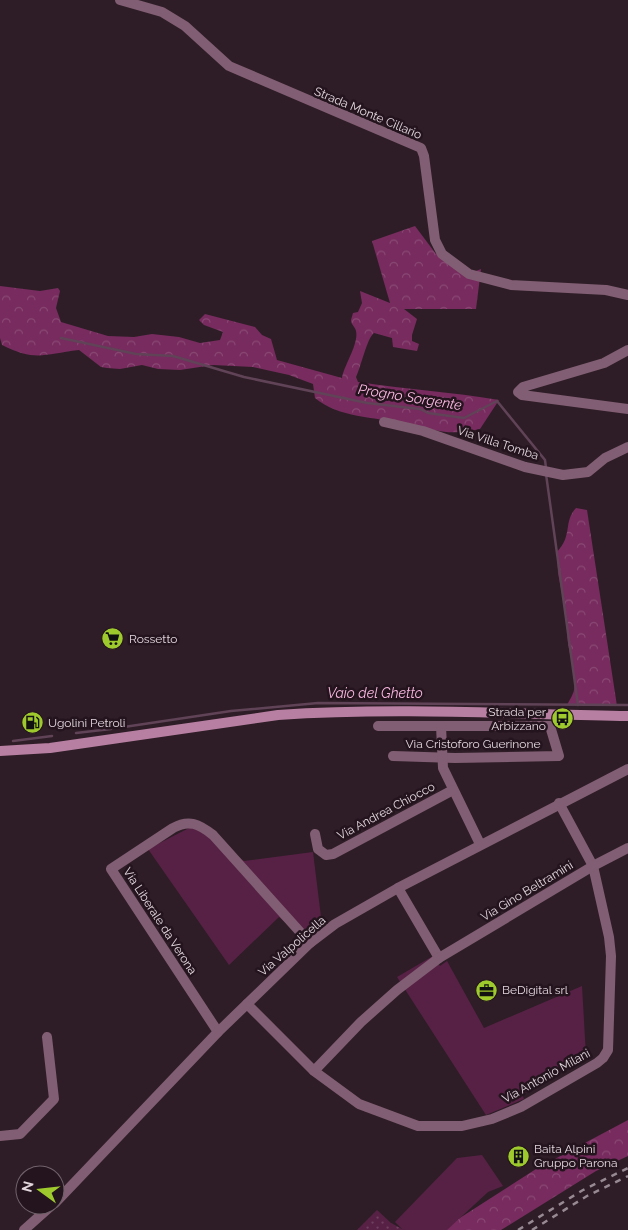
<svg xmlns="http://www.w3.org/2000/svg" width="628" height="1230" viewBox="0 0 628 1230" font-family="Raleway,sans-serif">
  <defs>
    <pattern id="grass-dots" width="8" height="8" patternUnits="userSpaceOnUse" patternTransform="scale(1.25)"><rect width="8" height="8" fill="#572145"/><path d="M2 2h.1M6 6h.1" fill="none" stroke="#6f405f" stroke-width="1.8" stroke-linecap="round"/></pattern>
    <pattern id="forest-crowns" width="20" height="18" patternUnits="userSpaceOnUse" patternTransform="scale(1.25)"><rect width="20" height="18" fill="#772b5e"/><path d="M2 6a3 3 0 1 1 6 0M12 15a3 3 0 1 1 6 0" fill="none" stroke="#8a4975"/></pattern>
  </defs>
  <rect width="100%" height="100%" fill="#2e1d27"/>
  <!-- grass -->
  <polygon fill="url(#grass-dots)" points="377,1210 391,1223 404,1230 357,1230"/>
  <!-- forest -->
  <g fill="url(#forest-crowns)">
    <path d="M415,226L436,254L446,252L471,273L481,269L476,309H404L417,319L412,335V341L419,344L417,351L393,347L392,338L374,333C367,338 361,367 356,377L358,382C405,389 452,392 499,400L480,429C446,437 435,429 403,423C374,417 339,418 315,398L313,384L289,375L253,367L213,365L180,370L158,369L142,365L120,369L107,368L101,367L79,350C44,354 36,362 2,345L0,338V286L40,291L58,288L60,291L56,308L61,322L108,336L134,337L152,334L179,337L200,343L220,340L223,332L204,325L199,320L205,314L255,327L262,335L271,339L277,360L342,378C344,365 359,344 356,331C355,326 351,325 351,320L353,313L358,312L362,303L360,291L390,303L372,241Z"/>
    <path d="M576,508L587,510L617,706L567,705C569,701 573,695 574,690C578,669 564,647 568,625L558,573L557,552C573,535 563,522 576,508Z"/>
    <polygon points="628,1120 628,1156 596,1171 501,1230 441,1230 536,1169"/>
  </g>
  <!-- park -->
  <g fill="#572145">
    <polygon points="193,826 244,861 313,852 322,925 304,939 279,917 229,965 148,849"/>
    <polygon points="433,956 440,966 447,961 484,1028 582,986 586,1056 522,1095 524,1099 486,1115 397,977"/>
    <polygon points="482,1155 503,1186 488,1192 447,1230 403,1230 395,1222 457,1158"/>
  </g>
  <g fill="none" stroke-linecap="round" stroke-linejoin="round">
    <!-- stream -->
    <g stroke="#604357" stroke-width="2.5">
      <polyline points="61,338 136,354 173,356 244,377 367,403 420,409 428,413 464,418 497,401 545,460 546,468"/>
      <polyline points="546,474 578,705"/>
      <polyline points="124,727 231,711 318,703 628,705"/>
      <polyline points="76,733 111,729"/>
      <polyline points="13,741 52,736"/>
    </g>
    <!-- minor -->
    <g stroke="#815e73" stroke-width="10">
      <polyline points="120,0 162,12 185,26 229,66 421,148 424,156 435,240 442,254 469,274 511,285 606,290 628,295"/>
      <polyline points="628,350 604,363 523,387 518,392 522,395 628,409"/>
      <polyline points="384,422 423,431 525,467 563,475 588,472 605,458 628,447"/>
      <polyline points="378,726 550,726 559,756 455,758 393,756"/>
      <polyline points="441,726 443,768 480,844"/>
      <polyline points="315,834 318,849 326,855 333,854 453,790"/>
      <polyline points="398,888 439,958"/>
      <polyline points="247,1004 314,1071 359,1104 418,1126 462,1126 492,1119 521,1107 597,1063 603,1058 608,1050 611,956 609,937 593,866 559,803"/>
      <path d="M218,1032L111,869L173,828C189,819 199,824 213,835L310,943"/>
      <polyline points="314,1071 361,1022 397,990 439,958 593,866 628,848"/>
      <polyline points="0,1136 20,1134 54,1099 47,1037"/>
    </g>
    <!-- tertiary -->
    <g stroke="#815e73" stroke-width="10">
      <polyline points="55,1203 218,1032 310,943 335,924 398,888 628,769"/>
      <polyline points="24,1230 52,1205"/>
    </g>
    <!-- secondary -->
    <path stroke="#b77fa1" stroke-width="10" d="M0,751L50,748L278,715C394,707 512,714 628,716"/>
    <!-- rail -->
    <g stroke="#988a92" stroke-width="2.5" stroke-dasharray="6 6" stroke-linecap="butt">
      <polyline points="518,1230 583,1190 628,1168"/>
      <polyline points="532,1230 587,1196 628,1176"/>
    </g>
  </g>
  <!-- icons -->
  <defs>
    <symbol id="supermarket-disc" viewBox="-11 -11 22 22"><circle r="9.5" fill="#9fca2d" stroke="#24141e"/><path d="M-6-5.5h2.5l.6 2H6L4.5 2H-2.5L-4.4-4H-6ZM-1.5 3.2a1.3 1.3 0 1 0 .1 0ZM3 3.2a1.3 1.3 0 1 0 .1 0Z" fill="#111"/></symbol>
    <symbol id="bus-disc" viewBox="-11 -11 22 22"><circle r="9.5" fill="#9fca2d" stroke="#24141e"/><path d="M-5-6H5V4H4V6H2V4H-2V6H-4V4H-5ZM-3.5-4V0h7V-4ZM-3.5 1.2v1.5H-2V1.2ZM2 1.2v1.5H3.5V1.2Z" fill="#111"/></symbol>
    <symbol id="fuel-disc" viewBox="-11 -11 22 22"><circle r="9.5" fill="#9fca2d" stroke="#24141e"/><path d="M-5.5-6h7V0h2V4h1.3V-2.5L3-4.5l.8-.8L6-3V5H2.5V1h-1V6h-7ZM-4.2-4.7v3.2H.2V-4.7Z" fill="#111"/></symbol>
    <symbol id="office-disc" viewBox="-11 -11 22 22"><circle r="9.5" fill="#9fca2d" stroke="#24141e"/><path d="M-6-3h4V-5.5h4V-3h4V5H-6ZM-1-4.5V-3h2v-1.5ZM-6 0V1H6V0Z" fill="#111"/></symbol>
    <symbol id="building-disc" viewBox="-11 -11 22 22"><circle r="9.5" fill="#9fca2d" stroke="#24141e"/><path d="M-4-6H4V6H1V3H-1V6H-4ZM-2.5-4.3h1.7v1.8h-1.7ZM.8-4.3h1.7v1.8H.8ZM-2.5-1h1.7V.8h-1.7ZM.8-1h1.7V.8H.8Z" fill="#111"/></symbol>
  </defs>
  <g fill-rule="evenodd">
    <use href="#supermarket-disc" x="100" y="626" width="25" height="25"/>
    <use href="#bus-disc" x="550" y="706" width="25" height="25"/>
    <use href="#fuel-disc" x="20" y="710" width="25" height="25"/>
    <use href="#office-disc" x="474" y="978" width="25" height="25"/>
    <use href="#building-disc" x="506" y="1144" width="25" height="25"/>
  </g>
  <g text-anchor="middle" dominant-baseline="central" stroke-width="5" stroke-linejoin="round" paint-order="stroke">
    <!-- street labels -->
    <g font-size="12" fill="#e3d7dd" stroke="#24141e">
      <text transform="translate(368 113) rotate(23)">Strada Monte Cillario</text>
      <text transform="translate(498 443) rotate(18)">Via Villa Tomba</text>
      <text x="473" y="744">Via Cristoforo Guerinone</text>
      <text transform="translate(386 811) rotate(-28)">Via Andrea Chiocco</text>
      <text transform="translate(527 891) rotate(-31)">Via Gino Beltramini</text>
      <text transform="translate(160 921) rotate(57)">Via Liberale da Verona</text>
      <text transform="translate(292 946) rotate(-41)">Via Valpolicella</text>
      <text transform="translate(546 1076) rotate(-29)">Via Antonio Milani</text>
    </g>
    <!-- poi labels -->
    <g font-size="12" fill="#e3d7dd" stroke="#24141e" text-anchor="start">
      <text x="129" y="639">Rossetto</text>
      <text x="546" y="712" text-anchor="end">Strada per<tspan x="546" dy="14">Arbizzano</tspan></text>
      <text x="48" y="723">Ugolini Petroli</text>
      <text x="502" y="990">BeDigital srl</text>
      <text x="534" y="1149">Baita Alpini<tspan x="534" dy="14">Gruppo Parona</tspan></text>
    </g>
    <!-- water labels -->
    <g font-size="14" font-style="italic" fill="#fab8e0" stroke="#24141e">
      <text transform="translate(410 397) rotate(9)">Progno Sorgente</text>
      <text x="375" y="693">Vaio del Ghetto</text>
    </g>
  </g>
  <!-- north arrow -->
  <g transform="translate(40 1190) rotate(285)"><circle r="24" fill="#24141e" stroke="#70626a"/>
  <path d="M0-4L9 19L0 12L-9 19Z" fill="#9fca2d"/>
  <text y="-8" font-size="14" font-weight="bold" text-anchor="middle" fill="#e3d7dd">N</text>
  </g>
</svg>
